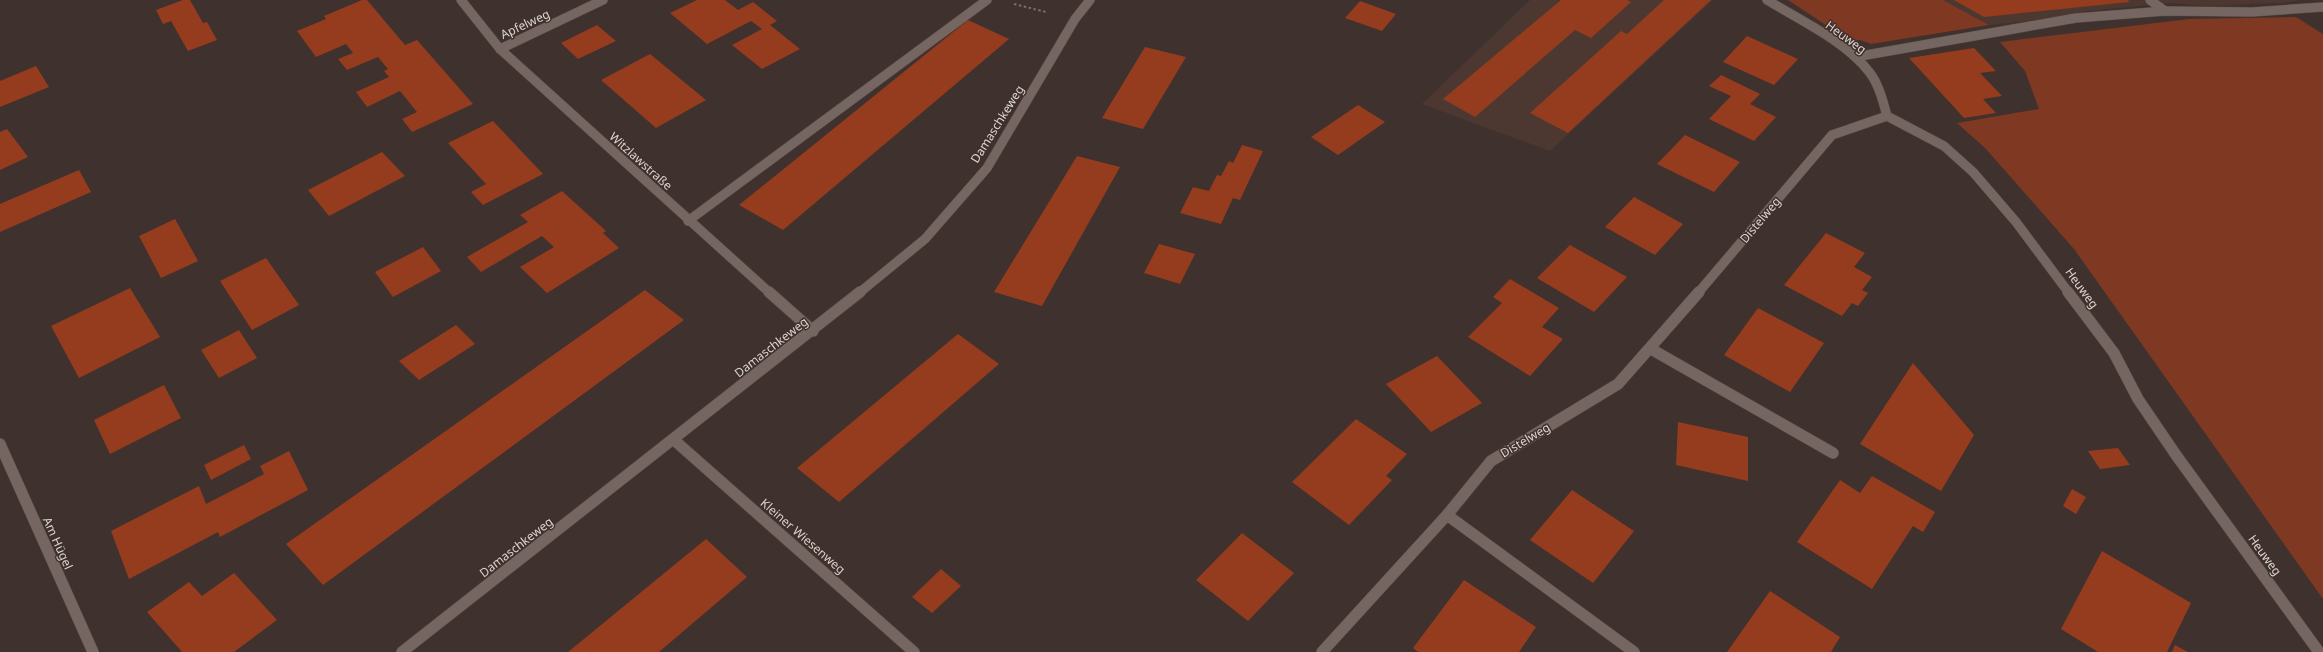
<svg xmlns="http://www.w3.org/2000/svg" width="2323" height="652" viewBox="0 0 2323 652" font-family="'Noto Sans',sans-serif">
  <rect width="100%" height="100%" fill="#3f312d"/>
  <!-- built -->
  <g fill="#4c3831">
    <polygon points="1530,0 1713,0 1550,151 1422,104"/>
    <polygon points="1943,0 2301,0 2280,3 2204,6 2171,3 2088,11 2040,20 1989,25"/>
  </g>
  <!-- green -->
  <g fill="#7f3821">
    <polygon points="1788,0 1943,0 1989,25 1871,44 1860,40 1850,41"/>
    <polygon points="2296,17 2323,34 2323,599 2074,249 1985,148 1957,123 2039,109 2025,71 2000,42 2189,19"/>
  </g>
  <!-- building -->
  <g fill="#953c1e">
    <polygon points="183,0 190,0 203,23 207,22 217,40 188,51 171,21 163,24 156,10"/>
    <polygon points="362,0 367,0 405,45 417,40 473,104 412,132 402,119 417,112 400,91 367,107 356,92 389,77 384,71 388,69 378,57 347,70 338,59 353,53 346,44 316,57 297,31 326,19 324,16"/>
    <polygon points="697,0 725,0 738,10 753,2 777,21 770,25 800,49 762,69 732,45 762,29 751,21 707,44 670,13"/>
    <polygon points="1561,0 1627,0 1631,2 1591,38 1575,30 1475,117 1443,99"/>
    <polygon points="1664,0 1711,0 1568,133 1530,113 1621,31 1627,34"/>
    <polygon points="1954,0 2128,0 2129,2 1984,17"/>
    <polygon points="1360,1 1396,14 1382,31 1345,18"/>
    <polygon points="968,20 1009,39 783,230 739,205"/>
    <polygon points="597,25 616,41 578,59 561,43"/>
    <polygon points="1747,36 1798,59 1774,85 1723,62"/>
    <polygon points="1145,47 1186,57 1143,129 1102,118"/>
    <polygon points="1974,48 1996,71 1980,73 2002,96 1983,99 1996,113 1964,118 1909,58"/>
    <polygon points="650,54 706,100 656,128 601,80"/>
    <polygon points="36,66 49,87 0,107 0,81"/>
    <polygon points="1721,75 1760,94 1750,104 1776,117 1754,141 1709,119 1731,96 1709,86"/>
    <polygon points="1358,105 1385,122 1338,155 1311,137"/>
    <polygon points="493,121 543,174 483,205 471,192 486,184 448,143"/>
    <polygon points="7,129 28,157 0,170 0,132"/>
    <polygon points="1685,135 1740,162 1714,192 1657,164"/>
    <polygon points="1242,145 1263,151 1240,200 1233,198 1221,224 1180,213 1193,187 1209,191 1217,175 1221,176 1229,161 1233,163"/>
    <polygon points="382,152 405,176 329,216 308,190"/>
    <polygon points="1077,156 1120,167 1042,306 994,292"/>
    <polygon points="79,170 91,192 0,232 0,204"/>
    <polygon points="562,191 606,231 603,233 619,248 547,293 520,267 554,247 542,236 481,272 467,257 528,222 520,215"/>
    <polygon points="1634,197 1683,224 1655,255 1605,227"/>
    <polygon points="175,219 198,261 161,278 139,236"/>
    <polygon points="1826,233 1865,253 1854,267 1872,277 1862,290 1868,293 1858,306 1852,303 1842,316 1784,285"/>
    <polygon points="1159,244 1195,254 1180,284 1144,273"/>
    <polygon points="1570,245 1627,277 1594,312 1537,278"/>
    <polygon points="423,247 441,271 393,297 375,272"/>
    <polygon points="266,258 299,305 252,330 220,281"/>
    <polygon points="1510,279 1559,308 1542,327 1563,339 1530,376 1468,337 1502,303 1493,297"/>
    <polygon points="130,288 160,337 79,378 51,326"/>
    <polygon points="645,290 684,320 323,585 286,544"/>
    <polygon points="1758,308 1824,343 1790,392 1724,355"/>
    <polygon points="456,325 475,344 419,380 399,361"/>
    <polygon points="239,330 257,358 219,378 201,350"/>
    <polygon points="958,334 999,364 839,502 797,468"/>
    <polygon points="1437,356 1482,403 1431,432 1386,384"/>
    <polygon points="1913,363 1974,435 1941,491 1860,444"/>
    <polygon points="164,385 181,418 110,454 94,420"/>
    <polygon points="1356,419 1407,454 1386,476 1392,480 1349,525 1292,482"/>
    <polygon points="1678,422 1748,437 1748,481 1676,465"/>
    <polygon points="244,445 251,459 211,480 204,465"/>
    <polygon points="2118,448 2130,465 2100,469 2088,451"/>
    <polygon points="289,451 308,490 220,537 218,532 129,579 111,531 199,486 206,504 264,474 260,466"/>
    <polygon points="1872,476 1935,512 1923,532 1913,526 1872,589 1797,542 1840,480 1860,493"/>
    <polygon points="2072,489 2086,497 2076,514 2063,506"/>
    <polygon points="1572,490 1634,531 1593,583 1530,540"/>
    <polygon points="1242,533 1294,573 1248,621 1196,580"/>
    <polygon points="706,539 747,577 659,652 568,652"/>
    <polygon points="2102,551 2191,603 2167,652 2098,652 2061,629"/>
    <polygon points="941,569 961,586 932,613 912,597"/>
    <polygon points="234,573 277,620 234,652 182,652 147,612 189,582 202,596"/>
    <polygon points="1464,580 1536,627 1519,652 1418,652 1413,648"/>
    <polygon points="1770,591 1840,637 1831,652 1727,652"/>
    <polygon points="2175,645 2188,652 2172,652"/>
  </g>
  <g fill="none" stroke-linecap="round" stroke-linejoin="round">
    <defs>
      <g id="lane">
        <polyline points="2150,0 2165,11"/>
        <polyline points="688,221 987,0"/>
      </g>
      <g id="street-far1">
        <polyline points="461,0 500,49 770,293"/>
        <path d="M1767,0C1800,20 1847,42 1870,73C1879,85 1883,101 1887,116L1944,146L1973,172L2016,222L2069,293"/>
        <polyline points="500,49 603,0"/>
        <polyline points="1855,57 2076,18 2165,11 2252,12 2323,7"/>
        <polyline points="859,293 925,239 987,168 1075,19 1090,0"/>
        <polyline points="1698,293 1832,135 1887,116"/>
      </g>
      <g id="street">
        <polyline points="769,292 813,331"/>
        <polyline points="2068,292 2114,353 2138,399 2176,455 2319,652"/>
        <polyline points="1651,349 1833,453"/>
        <polyline points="674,440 914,652"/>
        <polyline points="0,444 93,652"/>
        <polyline points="1447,515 1634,652"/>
        <polyline points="402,652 860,292"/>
        <polyline points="1322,652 1447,515 1491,461 1618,384 1699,292"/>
      </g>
    </defs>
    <!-- lane casing -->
    <use href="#lane" stroke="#594d4a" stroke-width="10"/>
    <!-- street-far1 casing -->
    <use href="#street-far1" stroke="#594d4a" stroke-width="10"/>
    <!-- street casing -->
    <use href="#street" stroke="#594d4a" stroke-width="12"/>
    <!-- path -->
    <polyline stroke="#7b6f6b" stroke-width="2" stroke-dasharray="2.5 2.5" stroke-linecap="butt" points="1014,4 1046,12"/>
    <!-- lane -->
    <use href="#lane" stroke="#756661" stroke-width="9"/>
    <!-- street-far1 -->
    <use href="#street-far1" stroke="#756661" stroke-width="9"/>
    <!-- street -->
    <use href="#street" stroke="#756661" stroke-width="11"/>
  </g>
  <g text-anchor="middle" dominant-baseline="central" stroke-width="3" stroke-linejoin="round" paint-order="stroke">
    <!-- street labels -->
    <g font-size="12" fill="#ddd4d1" stroke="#3f312d">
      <text transform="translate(525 24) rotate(-25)">Apfelweg</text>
      <text transform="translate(1846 37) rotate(36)">Heuweg</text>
      <text transform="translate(997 124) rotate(-58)">Damaschkeweg</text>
      <text transform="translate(641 161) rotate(42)">Witzlawstraße</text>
      <text transform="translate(1760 220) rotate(-50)">Distelweg</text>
      <text transform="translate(2082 288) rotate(54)">Heuweg</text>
      <text transform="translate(771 347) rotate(-38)">Damaschkeweg</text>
      <text transform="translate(1525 440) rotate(-31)">Distelweg</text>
      <text transform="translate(803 536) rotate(41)">Kleiner Wiesenweg</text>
      <text transform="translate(58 543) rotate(66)">Am Hügel</text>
      <text transform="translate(516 547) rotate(-38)">Damaschkeweg</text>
      <text transform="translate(2265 555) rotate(54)">Heuweg</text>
    </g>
  </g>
</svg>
